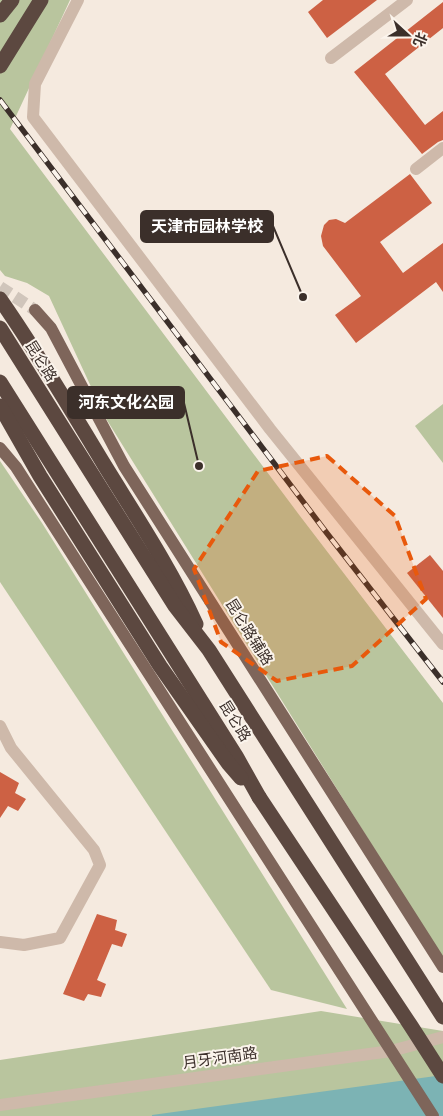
<svg xmlns="http://www.w3.org/2000/svg" width="443" height="1116" viewBox="0 0 443 1116" font-family="Figtree,'Noto Sans SC',sans-serif">
  <rect width="100%" height="100%" fill="#f5eadf"/>
  <!-- green -->
  <g fill="#b9c59e">
    <polygon points="0,0 70,0 10,129 300,516 443,703 443,959 105,417 49,296 27,283 5,276 0,270"/>
    <polygon points="443,404 443,463 415,426"/>
    <polygon points="0,461 42,523 347,1009 271,990 0,582"/>
    <polygon points="321,1011 443,1031 443,1116 0,1116 0,1060"/>
  </g>
  <!-- water -->
  <polygon fill="#7cb3b4" points="443,1075 443,1116 152,1116 152,1115"/>
  <!-- building -->
  <g fill="#cd6144">
    <polygon points="323,0 377,0 327,38 308,12"/>
    <polygon points="443,2 443,28 385,74 425,125 443,111 443,140 438,142 422,154 354,72"/>
    <polygon points="410,174 432,203 380,242 403,273 443,243 443,292 436,282 356,343 335,315 361,296 323,246 321,236 324,225 329,220 336,219 345,223"/>
    <polygon points="430,555 443,571 443,618 407,573"/>
    <polygon points="0,772 19,783 15,793 26,799 18,811 8,806 0,818"/>
    <polygon points="97,914 117,920 115,930 127,934 122,947 112,944 97,980 106,984 101,997 88,994 84,1001 63,994"/>
  </g>
  <g fill="none" stroke-linecap="round" stroke-linejoin="round">
    <!-- major-tunnel -->
    <polyline stroke="#d0c5bb" stroke-width="12" stroke-dasharray="12 6" stroke-linecap="butt" points="0,287 35,310"/>
    <!-- minor -->
    <g stroke="#ceb9aa" stroke-width="12">
      <polyline points="78,0 35,84 33,117 270,429 443,644"/>
      <polyline points="331,58 407,0"/>
      <polyline points="416,169 443,148"/>
      <polyline points="0,726 11,748 94,850 100,865 60,938 24,945 0,942"/>
      <polyline points="0,1105 391,1051 443,1037"/>
    </g>
    <!-- major -->
    <g stroke="#7e655a" stroke-width="12">
      <polyline points="35,310 51,328 124,466 443,967"/>
      <polyline points="0,448 16,467 433,1116"/>
    </g>
    <!-- highway -->
    <g stroke="#5c4840" stroke-width="15">
      <polyline points="0,15 12,0"/>
      <polyline points="0,66 41,0"/>
      <path d="M0,299C38,353 71,410 105,466C137,518 171,569 196,624"/>
      <polyline points="0,328 175,606 209,650 443,1017"/>
      <polyline points="0,382 236,756 259,797"/>
      <polyline points="0,406 40,476 160,666 228,763 241,778"/>
    </g>
    <defs>
      <polyline id="rail" points="0,100 326,532 443,682"/>
    </defs>
    <!-- rail casing -->
    <use href="#rail" stroke="#3b2f2a" stroke-width="5.5"/>
    <!-- rail -->
    <use href="#rail" stroke="#fbf4ec" stroke-width="4" stroke-dasharray="11" stroke-linecap="butt"/>
    <!-- highway-bridge -->
    <polyline stroke="#5c4840" stroke-width="15" points="259,797 411,1026 443,1076"/>
  </g>
  <!-- marked area -->
  <path fill="#e8590c" fill-opacity="0.2" stroke="#e8590c" stroke-width="4" stroke-dasharray="10 6" stroke-linejoin="round" d="M327,456L395,516L426,599L352,666L277,681L221,642L194,569L258,471Z"/>
  <g text-anchor="middle" dominant-baseline="central" stroke-width="4" stroke-linejoin="round" paint-order="stroke">
    <!-- street labels -->
    <g font-size="15" fill="#3b2f2a" stroke="#fbf4ec">
      <text transform="translate(41 361) rotate(58)">昆仑路</text>
      <text transform="translate(249 632) rotate(58)">昆仑路辅路</text>
      <text transform="translate(235 721) rotate(58)">昆仑路</text>
      <text transform="translate(220 1058) rotate(-8)">月牙河南路</text>
    </g>
  </g>
  <!-- callouts -->
  <path fill="none" stroke="#3b2f2a" stroke-width="2" d="M303 297L273 226M199 466L184 403"/>
  <g fill="#3b2f2a" stroke="#fbf4ec" stroke-width="2">
    <circle cx="303" cy="297" r="5"/>
    <circle cx="199" cy="466" r="5"/>
  </g>
  <g fill="#3b2f2a" stroke="#3b2f2a" stroke-width="2">
    <rect x="141" y="211" width="132" height="31" rx="5"/>
    <rect x="68" y="387" width="116" height="31" rx="5"/>
  </g>
  <g font-size="16" text-anchor="middle" font-weight="bold" fill="#fff">
    <text x="207" y="232">天津市园林学校</text>
    <text x="126" y="408">河东文化公园</text>
  </g>
  <!-- north arrow -->
  <g transform="translate(408 35) rotate(111)" stroke="#fbf4ec" stroke-width="4" paint-order="stroke">
  <path d="M0-4L9 19L0 12L-9 19Z" fill="#3b2f2a"/>
  <text y="-8" font-size="14" font-weight="bold" text-anchor="middle" fill="#3b2f2a">北</text>
  </g>
</svg>
